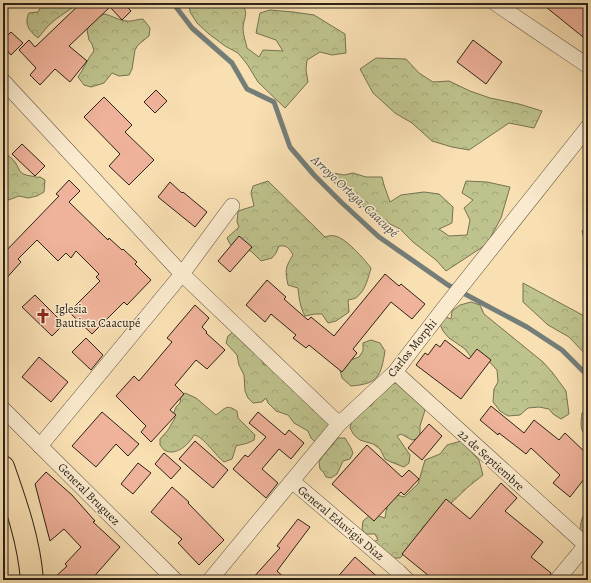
<svg xmlns="http://www.w3.org/2000/svg" width="591" height="583" viewBox="0 0 591 583" font-family="Alegreya,serif">
  <defs>
    <pattern id="forest-crowns" width="20" height="18" patternUnits="userSpaceOnUse"><rect width="20" height="18" fill="#bec28c"/><path d="M2 6a3 3 0 1 1 6 0M12 15a3 3 0 1 1 6 0" fill="none" stroke="#a3a678"/></pattern>
  </defs>
  <rect width="100%" height="100%" fill="#f9e0b3"/>
  <filter id="stains"><feTurbulence type="fractalNoise" baseFrequency=".005" numOctaves="4"/><feColorMatrix values="0 0 0 0 .2 0 0 0 0 .09 0 0 0 0 .02 0 0 0 .5 -.17"/></filter>
  <radialGradient id="worn" r=".72"><stop offset=".6" stop-color="#630" stop-opacity="0"/><stop offset="1" stop-color="#630" stop-opacity=".3"/></radialGradient>
  <!-- forest -->
  <g fill="url(#forest-crowns)" stroke="#757252">
    <path d="M41,3H79L56,19L48,26L38,38C33,34 26,28 27,20C27,17 28,15 29,13L38,12L42,5Z"/>
    <path d="M189,3H239C251,11 243,18 243,29C243,35 246,42 247,48L259,57L263,50L283,51L276,40L256,33L260,13L270,10L293,12L314,15L345,34L346,53L332,55L320,52L307,60L306,70L308,82L285,108L258,82L247,64L238,53L225,46L209,34L197,23L190,12Z"/>
    <path d="M105,14C112,16 121,21 127,21C132,22 137,19 143,19L150,28L149,36L138,45L135,50L132,69L129,75L119,76L112,73L104,83L91,87L84,85L78,77C84,69 87,59 94,51L92,44L89,40L87,30L91,23L99,16Z"/>
    <polygon points="376,58 406,59 419,73 433,82 449,81 470,91 490,98 519,104 542,111 534,128 509,123 469,150 452,147 432,141 412,123 395,113 373,93 360,69"/>
    <path d="M3,152C7,155 12,158 15,162C21,171 18,174 31,176C34,176 36,178 40,177L45,180L44,192L37,196L28,198L19,196L3,202Z"/>
    <polygon points="322,171 344,175 353,173 366,177 382,177 384,185 390,202 401,195 424,192 439,194 453,207 452,223 439,229 449,236 467,235 470,220 464,208 473,200 462,193 466,181 487,182 510,187 501,218 487,244 446,271 436,260 413,242 400,229 384,221 351,198"/>
    <path d="M268,181L325,237C328,236 332,235 335,236C346,238 364,259 371,268C368,278 366,289 358,296C356,299 352,299 348,300L349,312L336,321L328,323L322,314H315L305,316C300,307 299,298 298,288L288,285C285,270 285,268 293,255C289,248 287,245 279,246L276,253L272,258L261,261L252,252L247,249H236L230,244L227,238L239,227L237,222L238,211L254,206L251,193L253,186Z"/>
    <polygon points="588,225 588,252 582,231"/>
    <polygon points="523,283 588,318 588,357 569,337 548,325 523,302"/>
    <polygon points="471,302 480,305 484,314 543,362 552,372 566,391 569,414 561,419 553,414 549,409 539,407 528,408 520,415 508,416 500,411 493,402 494,389 498,382 497,370 486,358 471,357 465,349 449,338 443,331 439,322 443,316 451,319 452,311 460,305"/>
    <polygon points="233,332 258,354 264,365 269,365 332,426 318,445 311,438 308,431 294,423 288,415 276,411 268,403 266,398 262,402 253,403 248,398 245,391 244,375 239,365 237,355 226,343 228,336"/>
    <path d="M371,340L380,343L385,351C381,376 378,384 351,386L342,378L340,370L347,361L359,357L363,351V343Z"/>
    <path d="M399,382L426,407L420,426V436L417,439L412,440L401,434L397,436L410,455L409,463L404,467L391,462L385,459L380,449L373,444L360,440L354,435L350,428L352,419L363,407L371,406C380,394 385,386 399,382Z"/>
    <path d="M185,393L196,398L216,415C226,408 226,404 237,411L238,418L255,435L254,440C247,444 243,444 236,446L234,453L232,459L224,462C216,456 203,436 194,435C189,444 176,457 164,450C164,450 161,446 160,445V439L168,430L175,418L174,412L176,407L180,403L181,396Z"/>
    <path d="M588,410V437C579,432 581,422 582,413Z"/>
    <polygon points="338,438 345,438 351,448 353,453 350,459 343,461 337,474 331,478 326,477 324,473 320,469 319,462 322,457"/>
    <polygon points="461,441 479,460 483,475 468,487 447,507 400,558 392,558 372,542 378,540 375,534 365,534 362,529 363,521 370,515 379,516 385,518 388,499 394,494 404,497 418,484 425,460 440,454 447,445"/>
    <path d="M588,508V537L580,530C581,521 582,516 588,508Z"/>
  </g>
  <g fill="none" stroke-linecap="round" stroke-linejoin="round">
    <!-- stream -->
    <polyline stroke="#747e79" stroke-width="5" points="173,3 192,28 232,63 247,89 274,102 290,147 314,175 341,202 379,237 448,285 527,327 562,350 588,376"/>
  </g>
  <!-- building -->
  <g fill="#efb29a" stroke="#2c2319">
    <polygon points="81,3 124,3 131,11 122,20 110,7 69,46 87,61 70,82 55,69 40,85 30,75 36,68 19,50 29,40 35,47"/>
    <polygon points="541,3 588,3 588,41"/>
    <polygon points="11,32 23,43 11,55 3,46 3,40"/>
    <polygon points="473,40 502,62 486,84 457,62"/>
    <polygon points="156,90 167,101 155,113 144,102"/>
    <polygon points="104,97 132,125 125,132 154,160 129,185 109,166 120,154 84,117"/>
    <polygon points="22,144 45,166 35,176 12,154"/>
    <polygon points="69,180 80,191 69,202 108,240 109,238 122,250 123,249 137,262 135,264 151,280 127,305 124,302 92,334 69,312 100,281 96,277 99,274 76,251 71,258 66,253 58,261 37,240 18,259 21,262 3,282 3,254 59,196 56,194"/>
    <polygon points="170,182 182,193 183,192 207,212 195,227 158,197"/>
    <polygon points="239,236 252,247 230,272 218,261"/>
    <polygon points="385,274 399,286 401,284 425,304 412,319 391,302 353,349 357,353 342,372 309,345 306,348 293,338 296,335 271,314 265,322 246,305 267,280 286,297 284,299 308,320 311,317 334,336"/>
    <polygon points="35,295 64,324 52,336 22,307"/>
    <polygon points="195,305 209,318 202,327 207,332 206,333 225,350 207,369 196,360 175,385 184,394 170,410 176,415 151,442 141,432 146,426 116,396 134,376 139,381 172,342 167,338"/>
    <polygon points="86,338 103,355 91,370 72,352"/>
    <polygon points="445,340 469,359 477,349 491,360 461,399 416,365 425,353 428,355 436,344 440,347"/>
    <polygon points="39,357 68,382 51,402 22,377"/>
    <polygon points="491,406 524,433 534,420 559,440 565,433 588,455 588,474 570,497 553,483 560,475 531,448 526,454 499,433 498,435 480,420"/>
    <polygon points="102,412 139,444 128,456 116,444 96,467 72,446"/>
    <polygon points="258,412 285,435 289,430 304,443 291,459 279,449 262,469 278,483 266,498 233,469 245,455 248,457 266,437 249,423"/>
    <polygon points="429,424 442,436 422,460 408,448"/>
    <polygon points="195,441 228,470 213,488 179,459"/>
    <polygon points="367,445 402,477 409,470 419,479 404,495 401,492 374,521 332,484"/>
    <polygon points="164,453 181,468 171,479 155,464"/>
    <polygon points="138,463 151,473 133,494 121,484"/>
    <polygon points="46,472 72,495 95,521 93,522 120,547 91,580 52,580 67,566 65,564 81,547 64,529 50,541 35,484"/>
    <polygon points="501,483 517,498 505,511 543,542 531,557 551,573 548,580 434,580 402,554 446,499 470,519"/>
    <polygon points="172,487 189,502 188,503 224,540 199,565 178,543 182,539 151,512"/>
    <polygon points="298,519 310,527 277,571 287,580 251,580 280,548 277,546"/>
    <polygon points="355,557 381,580 335,580"/>
  </g>
  <g fill="none" stroke-linecap="round" stroke-linejoin="round">
    <defs>
      <g id="street">
        <polyline points="495,3 588,66"/>
        <polyline points="3,81 182,274 339,424"/>
        <polyline points="395,372 588,547"/>
        <polyline points="3,409 175,580"/>
        <polyline points="40,446 182,274 232,206"/>
        <polyline points="292,481 399,572 407,580"/>
        <polyline points="3,510 14,498"/>
        <polyline points="210,580 339,424 395,372 444,308 588,127"/>
        <polyline points="557,580 586,545"/>
      </g>
      <path id="primary" d="M3,467C16,504 29,541 32,580"/>
    </defs>
    <!-- street casing -->
    <use href="#street" stroke="#5f5240" stroke-width="16"/>
    <!-- primary casing -->
    <use href="#primary" stroke="#2c2319" stroke-width="24"/>
    <!-- street -->
    <use href="#street" stroke="#fbebce" stroke-width="15"/>
    <!-- primary -->
    <use href="#primary" stroke="#f9e0b3" stroke-width="22"/>
  </g>
  <!-- icons -->
  <defs>
    <symbol id="church-bare" viewBox="-9 -9 18 18"><path d="M-1.2-6h2.4v3.5h3.3v2.4h-3.3V6h-2.4V-.1h-3.3v-2.4h3.3Z" fill="#8f2418" stroke="#fbebce" stroke-width="2.5" paint-order="stroke"/></symbol>
  </defs>
  <g fill-rule="evenodd">
    <use href="#church-bare" x="32" y="305" width="22" height="22"/>
  </g>
  <g text-anchor="middle" dominant-baseline="central" stroke-width="3" stroke-linejoin="round" paint-order="stroke">
    <!-- poi labels -->
    <g font-size="12" fill="#2c2319" stroke="#fbebce" text-anchor="start">
      <text x="55" y="309">Iglesia<tspan x="55" dy="14">Bautista Caacupé</tspan></text>
    </g>
    <!-- street labels -->
    <g font-size="12" fill="#2c2319" stroke="#fbebce">
      <text transform="translate(412 348) rotate(-51)">Carlos Morphi</text>
      <text transform="translate(491 460) rotate(42)">22 de Septiembre</text>
      <text transform="translate(89 494) rotate(45)">General Bruguez</text>
      <text transform="translate(341 523) rotate(40)">General Eduvigis Díaz</text>
    </g>
    <!-- water labels -->
    <g font-size="13" font-style="italic" fill="#505049" stroke="#fbebce">
      <text transform="translate(355 196) rotate(43)">Arroyo Ortega, Caacupé</text>
    </g>
  </g>
  <!-- margin -->
  <rect width="591" height="583" fill="none" stroke="#f9e0b3" stroke-width="16"/>
  <rect x="4" y="4" width="583" height="575" fill="none" stroke="#2c2319" stroke-width="2"/>
  <rect x="8" y="8" width="575" height="567" fill="none" stroke="#2c2319"/>
  <rect width="100%" height="100%" filter="url(#stains)"/>
  <rect width="100%" height="100%" fill="url(#worn)"/>
</svg>
